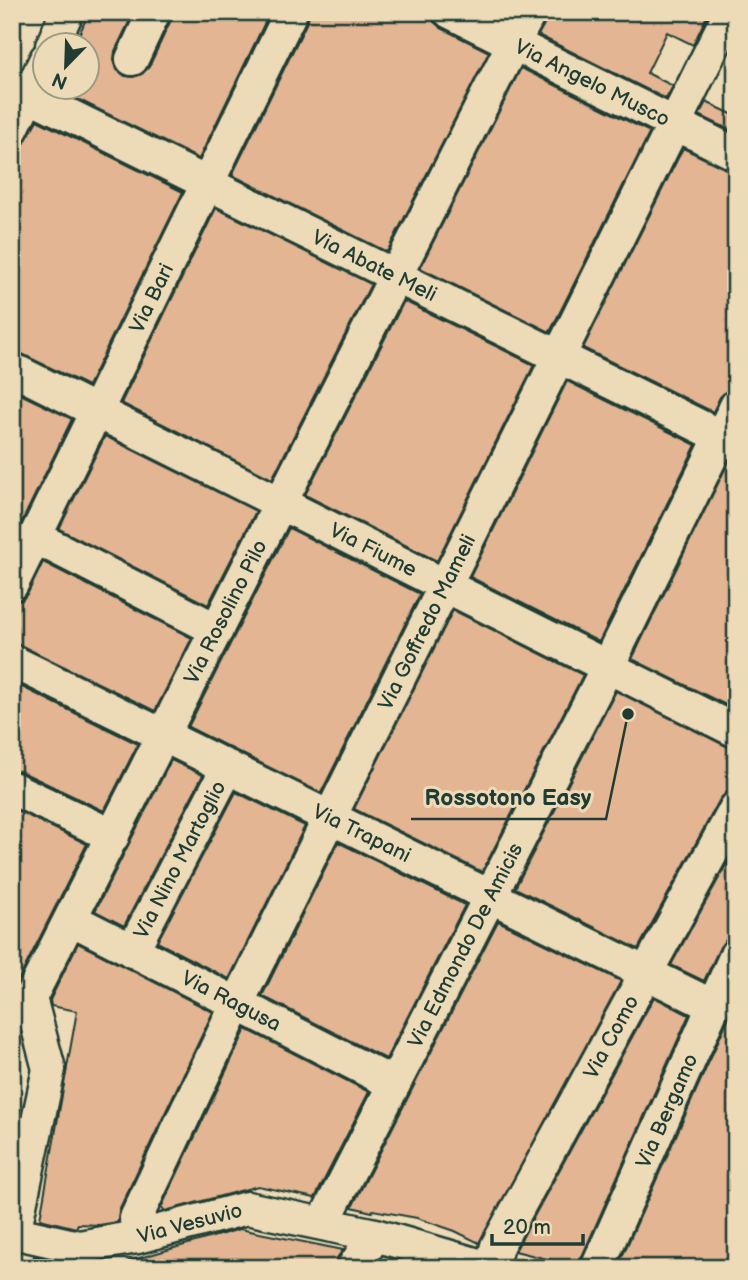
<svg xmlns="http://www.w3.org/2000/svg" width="748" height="1280" viewBox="0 0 748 1280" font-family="'Balsamiq Sans',sans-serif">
  <rect width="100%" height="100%" fill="#eddbb8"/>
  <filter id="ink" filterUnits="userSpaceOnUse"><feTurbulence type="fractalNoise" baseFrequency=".0143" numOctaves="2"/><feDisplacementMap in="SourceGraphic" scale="14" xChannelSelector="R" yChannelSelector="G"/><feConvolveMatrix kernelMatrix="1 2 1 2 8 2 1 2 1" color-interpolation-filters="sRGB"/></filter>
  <g filter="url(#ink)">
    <!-- building -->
    <g fill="#e3b593" stroke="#1f3d34" stroke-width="2">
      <polygon points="89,12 134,12 115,51 114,60 117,70 125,76 133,77 142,74 149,67 171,20 172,12 270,12 199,159 55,88 88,88 88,46 74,46"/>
      <polygon points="309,12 432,12 434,22 441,28 489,52 387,252 232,175 308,20"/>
      <polygon points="548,12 709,12 693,45 667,32 647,73 673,86 666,99 538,35 546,21"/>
      <polygon points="521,68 650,132 550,332 420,268"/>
      <polygon points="706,102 736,116 736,133 699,115"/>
      <polygon points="37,120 183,192 88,386 20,353 12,351 12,166"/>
      <polygon points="683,148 728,170 736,172 736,373 728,390 720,397 713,412 583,348"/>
      <polygon points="216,208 371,284 272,479 121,403"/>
      <polygon points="404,301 534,365 437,561 305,495"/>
      <polygon points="567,381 696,445 599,642 470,577"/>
      <polygon points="12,390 72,419 12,542"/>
      <polygon points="105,436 256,511 208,605 59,529"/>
      <polygon points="729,461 736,464 736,710 632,659"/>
      <polygon points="289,528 420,594 321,793 188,727"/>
      <polygon points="43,562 192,638 155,711 20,645 12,643 12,602 22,600 28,593"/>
      <polygon points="453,610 583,675 482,872 354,809"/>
      <polygon points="12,682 138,744 104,811 20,771 12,770"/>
      <polygon points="616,691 728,747 736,749 736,790 727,792 720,799 638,949 515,888"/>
      <polygon points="171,760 203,775 124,926 95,911"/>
      <polygon points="236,792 305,826 229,979 157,942"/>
      <polygon points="12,808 87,844 14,989 12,989"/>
      <polygon points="338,842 465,905 386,1059 262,996"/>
      <polygon points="736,847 736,937 726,940 720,947 704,981 671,965"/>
      <polygon points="498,921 621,981 479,1243 455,1231 417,1218 373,1210 372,1212 352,1207"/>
      <polygon points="78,943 213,1012 119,1210 118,1222 99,1225 78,1224 76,1228 40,1219 77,1011 51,1006 50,1000"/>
      <polygon points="654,997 689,1015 580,1261 579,1267 515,1251"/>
      <polygon points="736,1001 736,1268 617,1268"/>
      <polygon points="246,1029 369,1092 315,1198 258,1186 165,1211 161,1208"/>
      <polygon points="240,1229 343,1250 337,1258 335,1268 130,1268 129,1261"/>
      <polygon points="34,1256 64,1263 63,1268 31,1268"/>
    </g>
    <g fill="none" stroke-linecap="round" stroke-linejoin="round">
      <defs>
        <g id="minor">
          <path id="s1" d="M450,12L736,154"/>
          <polyline points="52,46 67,12"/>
          <polyline points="132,59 154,12"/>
          <path id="s2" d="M12,87L736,444"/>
          <polyline points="12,129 46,59"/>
          <path id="s3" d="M12,369L736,731"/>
          <polyline points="35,537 217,630"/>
          <path id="s4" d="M12,584L291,12"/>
          <path id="s5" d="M12,661L713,1006"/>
          <polyline points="12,788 113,836"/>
          <path id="s6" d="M71,919L394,1084"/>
          <path id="s7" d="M132,951L228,767"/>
          <path id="s8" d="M323,1223L608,666L736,406"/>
          <path id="s9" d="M12,1232L79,1247L137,1237L247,1208L375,1235L489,1268"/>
          <path id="s10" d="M14,1233L49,1069L30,998L513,44L530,12"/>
          <path id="s11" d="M137,1237L136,1218L237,1004L730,12"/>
          <polyline points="353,1268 375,1235"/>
          <path id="s12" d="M491,1268L497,1246L736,808"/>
          <path id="s13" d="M597,1268L736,955"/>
        </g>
      </defs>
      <!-- minor casing -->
      <use href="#minor" stroke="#1f3d34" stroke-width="37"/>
      <!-- minor -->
      <use href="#minor" stroke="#eddbb8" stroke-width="32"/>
    </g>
  </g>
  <g text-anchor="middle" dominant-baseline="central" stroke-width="6" stroke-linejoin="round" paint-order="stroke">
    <!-- street labels -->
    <g font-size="21" fill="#1f3d34" stroke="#eddbb8">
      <text stroke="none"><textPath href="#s1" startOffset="159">Via Angelo Musco</textPath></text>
      <text stroke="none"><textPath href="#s2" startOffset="404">Via Abate Meli</textPath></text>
      <text stroke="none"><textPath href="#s4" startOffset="318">Via Bari</textPath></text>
      <text stroke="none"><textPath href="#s3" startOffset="404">Via Fiume</textPath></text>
      <text stroke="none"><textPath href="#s10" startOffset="674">Via Rosolino Pilo</textPath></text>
      <text stroke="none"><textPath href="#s11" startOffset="682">Via Goffredo Mameli</textPath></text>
      <text stroke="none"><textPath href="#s5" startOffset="390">Via Trapani</textPath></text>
      <text stroke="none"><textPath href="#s7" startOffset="103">Via Nino Martoglio</textPath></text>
      <text stroke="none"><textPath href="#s8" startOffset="312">Via Edmondo De Amicis</textPath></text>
      <text stroke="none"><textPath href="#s6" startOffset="180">Via Ragusa</textPath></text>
      <text stroke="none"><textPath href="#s12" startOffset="261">Via Como</textPath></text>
      <text stroke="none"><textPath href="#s13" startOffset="172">Via Bergamo</textPath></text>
      <text stroke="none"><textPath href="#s9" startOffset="182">Via Vesuvio</textPath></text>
    </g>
  </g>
  <!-- callouts -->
  <path fill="none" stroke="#1f3d34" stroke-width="2.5" d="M628 714L606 819H411"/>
  <circle fill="#1f3d34" stroke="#eddbb8" stroke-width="2.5" cx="628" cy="714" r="7"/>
  <g font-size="23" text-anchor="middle" font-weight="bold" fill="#1f3d34" stroke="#eddbb8" stroke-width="6" stroke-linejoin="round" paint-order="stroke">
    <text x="508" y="805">Rossotono Easy</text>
  </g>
  <!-- margin -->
  <rect width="748" height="1280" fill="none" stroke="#eddbb8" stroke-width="42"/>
  <rect x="21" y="21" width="706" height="1238" fill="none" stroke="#1f3d34" stroke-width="2.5" filter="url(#ink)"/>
  <!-- north arrow -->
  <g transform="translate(66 66) rotate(203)"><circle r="33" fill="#eddbb8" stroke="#9b9c83" stroke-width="2"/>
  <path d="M0-5L12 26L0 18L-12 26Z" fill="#1f3d34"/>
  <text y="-10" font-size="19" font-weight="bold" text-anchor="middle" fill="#1f3d34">N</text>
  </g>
  <!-- scale -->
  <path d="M492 1234v10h91v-10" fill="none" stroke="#1f3d34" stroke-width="3.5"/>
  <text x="503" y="1234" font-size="21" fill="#1f3d34" stroke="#eddbb8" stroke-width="5" paint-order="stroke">20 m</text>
</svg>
